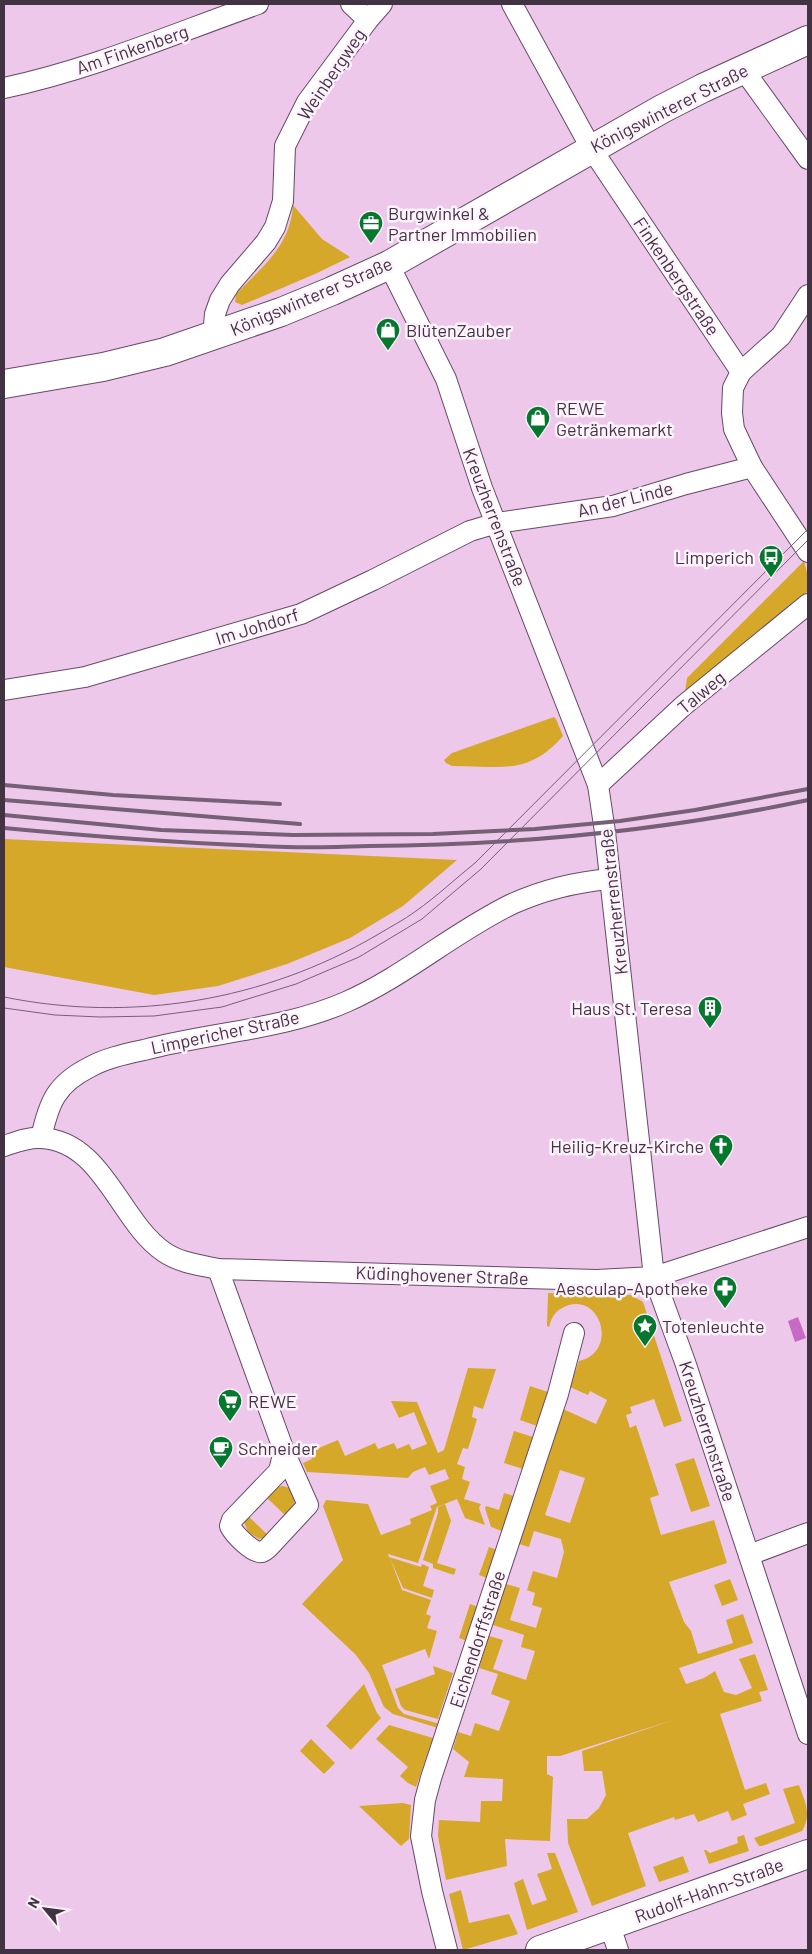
<svg xmlns="http://www.w3.org/2000/svg" width="812" height="1954" viewBox="0 0 812 1954" font-family="Barlow,sans-serif">
  <rect width="100%" height="100%" fill="#edc8eb"/>
  <!-- green -->
  <g fill="#d5a829" fill-rule="evenodd">
    <path d="M293,205L322,239L350,257L315,274L242,305L235,302L236,294C262,267 291,245 293,205Z"/>
    <polygon points="804,561 808,576 808,591 684,700 687,678"/>
    <path d="M554,717L556,719L563,736C528,776 500,766 452,766L446,763L444,760L452,753Z"/>
    <polygon points="4,839 457,860 403,906 350,938 287,964 218,986 154,995 4,967"/>
    <path d="M548,1293L631,1295L643,1302L682,1421L664,1427L654,1399L630,1407L632,1413L626,1415L630,1428L636,1425L659,1495L650,1498L661,1535L714,1520L727,1563L669,1582L684,1622L691,1631L698,1654L733,1643L726,1620L743,1614L753,1643L679,1668L686,1684L704,1678L715,1671L724,1692L736,1695L752,1688L739,1659L755,1654L768,1690L759,1692L762,1701L720,1714L745,1790L766,1783L770,1794L743,1804L747,1815L732,1821L728,1811L698,1822L694,1814L675,1820L674,1817L628,1833L646,1886L592,1906L568,1843L567,1819H587L599,1808L606,1795L602,1771H584L582,1751L673,1720L560,1756H547V1774L553,1777L550,1841L505,1839L507,1866L446,1880L438,1836L439,1820L480,1822L481,1801H502L503,1779L464,1777L469,1762L453,1749L458,1732L471,1736L475,1723L499,1731L510,1701L491,1694L498,1674L479,1668L489,1636L503,1640L493,1669L526,1680L535,1651L521,1647L524,1635L493,1625L506,1584L520,1588L510,1620L536,1628L542,1608L532,1605L535,1593L527,1590L533,1571L557,1578L564,1552L561,1539L534,1531L529,1547L519,1544L563,1409L596,1424L607,1400L590,1391L588,1395L570,1387L579,1361C617,1353 603,1296 569,1305C557,1309 552,1315 549,1327L547,1326ZM560,1470L585,1478L570,1523L545,1515Z"/>
    <polygon points="468,1368 496,1369 483,1409 474,1406 472,1417 477,1419 468,1449 463,1448 457,1464 465,1467 462,1479 470,1482 464,1499 481,1504 479,1508 485,1525 465,1518 457,1499 437,1507 418,1563 388,1554 389,1557 421,1567 422,1564 429,1567 423,1586 434,1590 432,1598 403,1588 390,1558 402,1590 431,1600 426,1614 431,1616 427,1628 437,1631 429,1659 425,1649 382,1665 398,1708 404,1714 440,1724 438,1728 393,1714 384,1707 369,1673 356,1655 302,1604 343,1560 323,1506 326,1500 368,1504 381,1535 411,1524 410,1519 432,1510 430,1506 437,1503 430,1486 449,1479 445,1469 429,1475 425,1467 413,1472 408,1478 307,1472 303,1463 312,1459 309,1452 338,1440 345,1456 375,1443 378,1449 394,1443 397,1449 409,1444 412,1450 427,1444 414,1412 399,1418 391,1401 417,1402 438,1453 444,1450"/>
    <polygon points="530,1386 548,1392 537,1426 520,1420"/>
    <polygon points="514,1431 533,1437 523,1469 504,1463"/>
    <polygon points="694,1458 710,1506 691,1512 675,1464"/>
    <path d="M283,1486C302,1490 295,1506 287,1517L266,1497L277,1487Z"/>
    <polygon points="504,1493 514,1496 502,1531 491,1527 485,1508 486,1506 499,1510"/>
    <polygon points="445,1504 451,1521 437,1563 456,1569 454,1575 433,1568 433,1564 423,1560 438,1513 438,1507"/>
    <polygon points="248,1516 269,1536 259,1539 248,1532 244,1522"/>
    <polygon points="489,1547 497,1550 487,1578 479,1575"/>
    <polygon points="730,1579 738,1600 722,1606 714,1585"/>
    <polygon points="470,1604 478,1607 467,1641 459,1638"/>
    <polygon points="433,1666 453,1673 438,1719 405,1710 401,1706 395,1689 435,1674"/>
    <polygon points="364,1684 377,1713 381,1718 351,1750 326,1726"/>
    <polygon points="389,1725 433,1738 416,1787 408,1783 400,1776 408,1767 376,1739"/>
    <polygon points="311,1739 335,1763 324,1774 300,1751"/>
    <path d="M799,1785C805,1802 812,1814 802,1831L762,1846H759L754,1838L795,1823L783,1789Z"/>
    <polygon points="403,1803 411,1805 409,1839 401,1846 359,1806"/>
    <polygon points="744,1835 749,1851 709,1864 704,1850 706,1850 710,1853 738,1843 737,1837"/>
    <polygon points="547,1853 555,1853 578,1912 527,1930 514,1883 523,1879 532,1905 547,1900 537,1874 552,1869"/>
    <polygon points="683,1856 689,1872 659,1882 653,1867"/>
    <polygon points="461,1890 469,1923 509,1914 518,1934 463,1950 449,1894"/>
  </g>
  <!-- water -->
  <polygon fill="#c66bc5" points="798,1317 806,1338 795,1342 788,1321"/>
  <g fill="none" stroke-linecap="round" stroke-linejoin="round">
    <defs>
      <g id="street">
        <polyline points="351,4 368,20"/>
        <polyline points="512,4 591,148 741,372"/>
        <polyline points="743,69 808,159"/>
        <path d="M4,88C93,69 173,34 258,4"/>
        <polyline points="389,265 446,379 482,488 598,785 605,832 654,1277 685,1362 808,1734"/>
        <polyline points="808,295 781,336 741,372 733,388 732,413 734,429 752,467 808,552"/>
        <polyline points="213,336 215,314 220,300 230,284 266,242 275,227 283,201 285,146 307,102 368,20 382,4"/>
        <polyline points="4,690 85,677 301,614 373,580 470,531 497,523 613,506 686,484 752,467"/>
        <polyline points="598,785 683,706 808,604"/>
        <path d="M41,1138C49,1102 56,1084 90,1067C106,1058 126,1054 144,1050C211,1032 282,1030 346,1002C405,976 454,932 512,904C543,890 576,882 610,879"/>
        <path d="M4,1146C16,1142 28,1137 41,1138C103,1141 119,1221 164,1252C180,1263 200,1265 218,1269L597,1280L654,1277L808,1227"/>
        <path d="M218,1269L284,1451L308,1505L269,1547C267,1549 265,1551 262,1552C253,1554 234,1534 230,1526L232,1520L279,1471L284,1451"/>
        <polyline points="749,1555 808,1533"/>
        <polyline points="610,1926 618,1950"/>
        <polyline points="447,1950 432,1891 421,1836 425,1800 431,1778 558,1394 574,1333"/>
      </g>
      <g id="secondary">
        <polyline points="4,384 103,367 165,352 281,312 332,291 389,265 662,109 703,88 808,40"/>
        <polyline points="540,1950 808,1854"/>
      </g>
    </defs>
    <!-- street casing -->
    <use href="#street" stroke="#684867" stroke-width="22"/>
    <!-- secondary casing -->
    <use href="#secondary" stroke="#684867" stroke-width="30"/>
    <!-- street -->
    <use href="#street" stroke="#fff" stroke-width="20"/>
    <!-- secondary -->
    <use href="#secondary" stroke="#fff" stroke-width="28"/>
    <!-- tram -->
    <g stroke="#766075" stroke-width="1">
      <path d="M4,997C132,1023 264,1001 377,935C390,927 404,920 416,911C436,897 455,879 475,863L808,529"/>
      <polyline points="4,1008 55,1015 100,1017 154,1016 222,1007 296,984 359,957 422,919 481,869 808,540"/>
    </g>
    <!-- rail -->
    <g stroke="#766075" stroke-width="4">
      <polyline points="4,785 113,795 280,804"/>
      <polyline points="4,800 300,824"/>
      <polyline points="4,815 161,830 293,835 433,834 535,829 620,821 695,810 808,789"/>
      <path d="M4,828C98,837 193,844 287,847C314,848 342,847 369,846C517,845 663,831 808,800"/>
    </g>
  </g>
  <!-- icons -->
  <defs>
    <symbol id="office-pin" viewBox="-11 -11 22 30"><path d="M0 17L-7.5 6A9.5 9.5 0 1 1 7.5 6Z" fill="#06782e" stroke="#fef3fd"/><path d="M-6-3h4V-5.5h4V-3h4V5H-6ZM-1-4.5V-3h2v-1.5ZM-6 0V1H6V0Z" fill="#fff"/></symbol>
    <symbol id="shop-pin" viewBox="-11 -11 22 30"><path d="M0 17L-7.5 6A9.5 9.5 0 1 1 7.5 6Z" fill="#06782e" stroke="#fef3fd"/><path d="M-5-2.5h2.3a2.7 3.5 0 0 1 5.4 0H5L5.5 6h-11ZM-1.5-2.5h3a1.5 2.3 0 0 0-3 0Z" fill="#fff"/></symbol>
    <symbol id="bus-pin" viewBox="-11 -11 22 30"><path d="M0 17L-7.5 6A9.5 9.5 0 1 1 7.5 6Z" fill="#06782e" stroke="#fef3fd"/><path d="M-5-6H5V4H4V6H2V4H-2V6H-4V4H-5ZM-3.5-4V0h7V-4ZM-3.5 1.2v1.5H-2V1.2ZM2 1.2v1.5H3.5V1.2Z" fill="#fff"/></symbol>
    <symbol id="building-pin" viewBox="-11 -11 22 30"><path d="M0 17L-7.5 6A9.5 9.5 0 1 1 7.5 6Z" fill="#06782e" stroke="#fef3fd"/><path d="M-4-6H4V6H1V3H-1V6H-4ZM-2.5-4.3h1.7v1.8h-1.7ZM.8-4.3h1.7v1.8H.8ZM-2.5-1h1.7V.8h-1.7ZM.8-1h1.7V.8H.8Z" fill="#fff"/></symbol>
    <symbol id="church-pin" viewBox="-11 -11 22 30"><path d="M0 17L-7.5 6A9.5 9.5 0 1 1 7.5 6Z" fill="#06782e" stroke="#fef3fd"/><path d="M-1.2-6h2.4v3.5h3.3v2.4h-3.3V6h-2.4V-.1h-3.3v-2.4h3.3Z" fill="#fff"/></symbol>
    <symbol id="pharmacy-pin" viewBox="-11 -11 22 30"><path d="M0 17L-7.5 6A9.5 9.5 0 1 1 7.5 6Z" fill="#06782e" stroke="#fef3fd"/><path d="M-2-6h4v4h4v4h-4v4h-4v-4h-4v-4h4Z" fill="#fff"/></symbol>
    <symbol id="sight-pin" viewBox="-11 -11 22 30"><path d="M0 17L-7.5 6A9.5 9.5 0 1 1 7.5 6Z" fill="#06782e" stroke="#fef3fd"/><path d="M0-6L1.8-2.2L6-1.7L2.9 1.2L3.7 5.4L0 3.3L-3.7 5.4L-2.9 1.2L-6-1.7L-1.8-2.2Z" fill="#fff"/></symbol>
    <symbol id="supermarket-pin" viewBox="-11 -11 22 30"><path d="M0 17L-7.5 6A9.5 9.5 0 1 1 7.5 6Z" fill="#06782e" stroke="#fef3fd"/><path d="M-6-5.5h2.5l.6 2H6L4.5 2H-2.5L-4.4-4H-6ZM-1.5 3.2a1.3 1.3 0 1 0 .1 0ZM3 3.2a1.3 1.3 0 1 0 .1 0Z" fill="#fff"/></symbol>
    <symbol id="cafe-pin" viewBox="-11 -11 22 30"><path d="M0 17L-7.5 6A9.5 9.5 0 1 1 7.5 6Z" fill="#06782e" stroke="#fef3fd"/><path d="M-5.5-4.5H6V0H3Q3 3.5 0 3.5H-2.5Q-5.5 3.5-5.5 0ZM3-3.2v2h1.7v-2ZM-6 4.5H4V6H-6Z" fill="#fff"/></symbol>
  </defs>
  <g fill-rule="evenodd">
    <use href="#office-pin" x="357" y="209" width="28" height="38"/>
    <use href="#shop-pin" x="374" y="316" width="28" height="38"/>
    <use href="#shop-pin" x="524" y="404" width="28" height="38"/>
    <use href="#bus-pin" x="757" y="543" width="28" height="38"/>
    <use href="#building-pin" x="696" y="994" width="28" height="38"/>
    <use href="#church-pin" x="707" y="1132" width="28" height="38"/>
    <use href="#pharmacy-pin" x="711" y="1274" width="28" height="38"/>
    <use href="#sight-pin" x="631" y="1312" width="28" height="38"/>
    <use href="#supermarket-pin" x="216" y="1387" width="28" height="38"/>
    <use href="#cafe-pin" x="207" y="1434" width="28" height="38"/>
  </g>
  <g text-anchor="middle" dominant-baseline="central" stroke-width="5" stroke-linejoin="round" paint-order="stroke">
    <!-- street labels -->
    <g font-size="18" fill="#423342" stroke="#fef3fd">
      <text transform="translate(132 49) rotate(-19)">Am Finkenberg</text>
      <text transform="translate(331 74) rotate(-56)">Weinbergweg</text>
      <text transform="translate(669 108) rotate(-27)">Königswinterer Straße</text>
      <text transform="translate(677 276) rotate(56)">Finkenbergstraße</text>
      <text transform="translate(311 296) rotate(-23)">Königswinterer Straße</text>
      <text transform="translate(625 499) rotate(-14)">An der Linde</text>
      <text transform="translate(495 517) rotate(69)">Kreuzherrenstraße</text>
      <text transform="translate(257 626) rotate(-17)">Im Johdorf</text>
      <text transform="translate(701 692) rotate(-40)">Talweg</text>
      <text transform="translate(613 902) rotate(-96)">Kreuzherrenstraße</text>
      <text transform="translate(225 1032) rotate(-12)">Limpericher Straße</text>
      <text transform="translate(442 1275) rotate(2)">Küdinghovener Straße</text>
      <text transform="translate(708 1431) rotate(72)">Kreuzherrenstraße</text>
      <text transform="translate(477 1639) rotate(-72)">Eichendorffstraße</text>
      <text transform="translate(709 1890) rotate(-20)">Rudolf-Hahn-Straße</text>
    </g>
    <!-- poi labels -->
    <g font-size="18" fill="#423342" stroke="#fef3fd" text-anchor="start">
      <text x="388" y="213">Burgwinkel &amp;<tspan x="388" dy="21">Partner Immobilien</tspan></text>
      <text x="406" y="330">BlütenZauber</text>
      <text x="556" y="408">REWE<tspan x="556" dy="21">Getränkemarkt</tspan></text>
      <text x="754" y="557" text-anchor="end">Limperich</text>
      <text x="692" y="1008" text-anchor="end">Haus St. Teresa</text>
      <text x="704" y="1146" text-anchor="end">Heilig-Kreuz-Kirche</text>
      <text x="708" y="1288" text-anchor="end">Aesculap-Apotheke</text>
      <text x="662" y="1326">Totenleuchte</text>
      <text x="248" y="1401">REWE</text>
      <text x="238" y="1448">Schneider</text>
    </g>
  </g>
  <!-- border -->
  <rect width="812" height="1954" fill="none" stroke="#423342" stroke-width="10"/>
  <!-- north arrow -->
  <g transform="translate(45 1909) rotate(299)" stroke="#fef3fd" stroke-width="4" paint-order="stroke">
  <path d="M0-4L9 19L0 12L-9 19Z" fill="#423342"/>
  <text y="-8" font-size="14" font-weight="bold" text-anchor="middle" fill="#423342">N</text>
  </g>
</svg>
